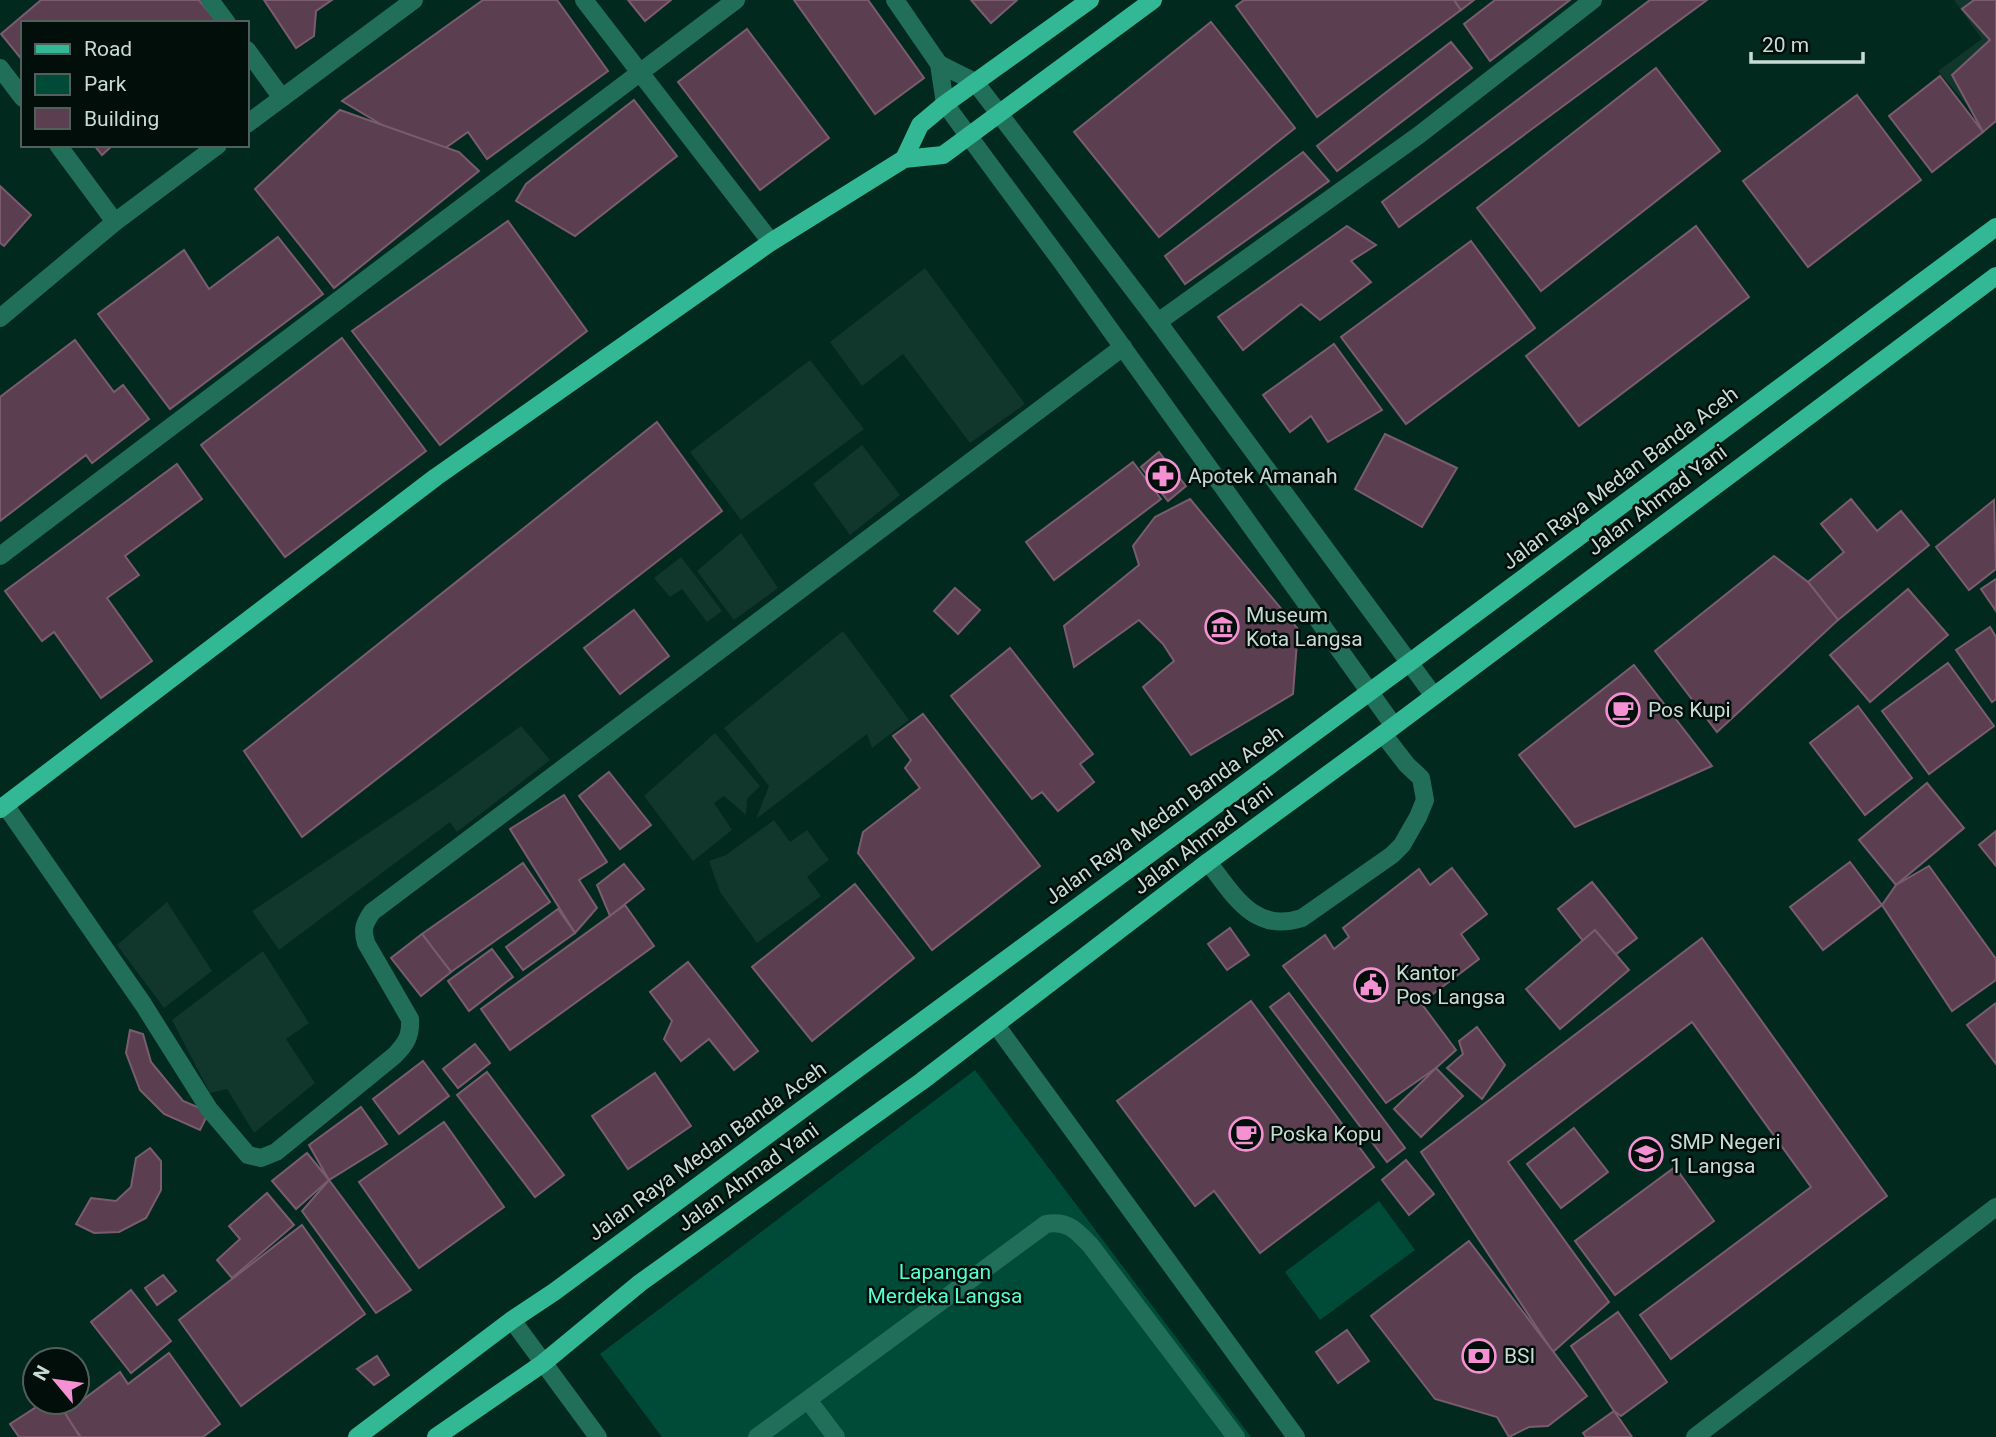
<svg xmlns="http://www.w3.org/2000/svg" width="1996" height="1437" viewBox="0 0 1996 1437" font-family="Roboto,sans-serif">
  <rect width="100%" height="100%" fill="#01291e"/>
  <!-- built -->
  <g fill="#11362b">
    <polygon points="1954,0 1996,0 1986,127 1938,71 1982,39"/>
    <polygon points="925,268 1025,404 970,443 903,354 862,386 830,342"/>
    <polygon points="810,360 864,429 741,520 690,452"/>
    <polygon points="862,445 900,495 850,535 813,484"/>
    <polygon points="741,533 778,588 734,620 697,571"/>
    <polygon points="681,557 722,611 707,622 682,589 670,597 654,578"/>
    <polygon points="843,631 909,720 872,748 867,734 756,819 769,786 724,728"/>
    <polygon points="521,726 550,760 457,832 450,822 279,950 252,911 434,789"/>
    <polygon points="715,733 760,786 747,799 746,815 724,796 714,803 732,830 693,861 644,796"/>
    <polygon points="774,820 790,842 807,830 829,860 807,877 821,896 757,943 720,892 709,861 726,855"/>
    <polygon points="167,902 212,971 164,1008 117,945"/>
    <polygon points="263,951 309,1023 286,1039 315,1083 254,1133 227,1089 210,1093 172,1020"/>
  </g>
  <!-- green -->
  <g fill="#004a38">
    <polygon points="975,1070 1251,1437 662,1437 600,1354"/>
    <polygon points="1379,1201 1415,1250 1320,1320 1285,1272"/>
  </g>
  <!-- building -->
  <g fill="#5b3f51" stroke="#7b5c6f" stroke-width="2">
    <polygon points="41,0 199,0 218,23 23,23 23,61 1,34"/>
    <polygon points="264,0 332,0 316,11 314,36 296,48"/>
    <polygon points="483,0 557,0 608,71 487,159 468,132 434,156 342,101"/>
    <polygon points="628,0 671,0 645,21"/>
    <polygon points="794,0 868,0 924,78 875,114"/>
    <polygon points="971,0 1017,0 991,23"/>
    <polygon points="1244,0 1454,0 1461,10 1317,117 1236,6"/>
    <polygon points="1454,0 1474,0 1461,10"/>
    <polygon points="1495,0 1570,0 1490,61 1464,24"/>
    <polygon points="1650,0 1707,0 1399,227 1382,202"/>
    <polygon points="1974,0 1996,0 1996,121 1983,132 1952,75 1990,40 1962,9"/>
    <polygon points="1211,22 1295,128 1159,237 1074,132"/>
    <polygon points="747,29 829,138 760,190 678,82"/>
    <polygon points="1451,42 1472,68 1337,171 1317,146"/>
    <polygon points="1656,68 1720,151 1541,291 1477,208"/>
    <polygon points="1940,76 1983,132 1932,172 1889,116"/>
    <polygon points="1857,95 1921,180 1808,267 1743,181"/>
    <polygon points="634,100 677,156 575,236 516,201 526,184"/>
    <polygon points="340,110 459,152 479,171 334,288 255,189"/>
    <polygon points="94,145 113,145 102,155"/>
    <polygon points="1303,152 1329,181 1185,284 1165,256"/>
    <polygon points="0,186 31,215 4,246 0,243"/>
    <polygon points="508,221 587,331 440,445 352,331"/>
    <polygon points="1347,226 1376,245 1351,261 1371,282 1320,320 1301,304 1243,350 1218,317"/>
    <polygon points="1696,226 1749,297 1579,426 1526,356"/>
    <polygon points="278,237 323,294 170,409 98,314 184,250 209,289"/>
    <polygon points="1471,241 1535,328 1406,424 1341,337"/>
    <polygon points="342,338 426,451 285,557 201,445"/>
    <polygon points="75,340 114,392 123,385 149,419 92,463 86,455 0,521 0,397"/>
    <polygon points="1334,344 1382,410 1328,442 1311,416 1290,432 1263,395"/>
    <polygon points="657,422 722,511 302,837 244,751"/>
    <polygon points="1385,434 1457,468 1422,527 1355,489"/>
    <polygon points="1159,452 1186,486 1168,501 1141,467"/>
    <polygon points="1133,462 1161,499 1054,580 1026,542"/>
    <polygon points="177,464 202,499 125,556 139,575 107,598 152,661 101,698 54,632 42,641 5,591"/>
    <polygon points="1190,499 1298,629 1293,694 1191,755 1143,687 1174,661 1163,644 1139,620 1074,667 1064,626 1139,565 1133,546 1155,517"/>
    <polygon points="1851,499 1877,531 1901,511 1929,545 1838,620 1808,582 1844,552 1821,524"/>
    <polygon points="1994,500 1996,569 1969,590 1936,547"/>
    <polygon points="1774,556 1808,582 1838,620 1717,732 1655,651"/>
    <polygon points="1996,579 1996,611 1981,589"/>
    <polygon points="955,588 980,610 958,634 934,611"/>
    <polygon points="1908,589 1948,635 1870,702 1830,655"/>
    <polygon points="634,610 669,656 620,694 584,648"/>
    <polygon points="1990,627 1996,637 1996,699 1992,702 1956,650"/>
    <polygon points="1010,648 1093,754 1080,764 1094,782 1058,811 1042,792 1032,799 951,696"/>
    <polygon points="1948,663 1994,726 1929,774 1882,711"/>
    <polygon points="1634,665 1712,766 1575,827 1519,755"/>
    <polygon points="1858,706 1912,778 1865,815 1810,743"/>
    <polygon points="923,714 1040,866 932,950 858,853 863,832 920,788 905,768 911,760 893,736"/>
    <polygon points="609,772 651,825 620,849 579,796"/>
    <polygon points="1927,783 1964,828 1896,885 1859,840"/>
    <polygon points="564,795 607,862 579,880 597,908 575,933 510,829"/>
    <polygon points="1996,831 1996,866 1979,845"/>
    <polygon points="1850,862 1882,905 1823,950 1790,907"/>
    <polygon points="523,863 550,902 451,972 422,934"/>
    <polygon points="624,864 644,889 610,916 597,885"/>
    <polygon points="1929,866 1996,959 1996,980 1952,1011 1882,905 1896,885"/>
    <polygon points="1452,868 1487,914 1461,934 1479,959 1421,1003 1456,1050 1436,1068 1386,1103 1283,966 1325,935 1334,949 1349,937 1343,928 1419,869 1430,885"/>
    <polygon points="1592,882 1637,938 1602,965 1558,909"/>
    <polygon points="855,884 914,958 812,1041 752,967"/>
    <polygon points="625,905 654,946 510,1050 481,1009"/>
    <polygon points="558,909 575,933 523,970 506,947"/>
    <polygon points="1230,928 1249,955 1227,970 1208,944"/>
    <polygon points="1595,930 1629,970 1560,1029 1526,989"/>
    <polygon points="422,934 451,972 421,996 391,958"/>
    <polygon points="1702,938 1887,1196 1671,1359 1640,1315 1811,1187 1692,1022 1508,1162 1609,1302 1553,1352 1421,1152"/>
    <polygon points="492,949 513,977 469,1011 448,981"/>
    <polygon points="688,962 758,1051 734,1070 709,1039 681,1061 664,1039 672,1021 650,992"/>
    <polygon points="1289,993 1405,1148 1387,1162 1270,1007"/>
    <polygon points="1251,1001 1374,1167 1260,1253 1214,1191 1195,1206 1117,1101"/>
    <polygon points="1996,1003 1996,1064 1967,1025"/>
    <polygon points="1477,1027 1505,1065 1482,1099 1447,1068 1463,1054 1459,1041"/>
    <polygon points="130,1030 143,1034 151,1062 183,1101 209,1112 200,1130 164,1114 140,1090 126,1053"/>
    <polygon points="475,1044 490,1063 458,1088 443,1069"/>
    <polygon points="423,1061 449,1096 399,1134 373,1099"/>
    <polygon points="1436,1068 1463,1096 1421,1137 1394,1109"/>
    <polygon points="487,1072 564,1175 535,1197 457,1095"/>
    <polygon points="655,1073 691,1126 628,1169 592,1116"/>
    <polygon points="361,1107 387,1144 329,1180 309,1145"/>
    <polygon points="444,1122 504,1207 419,1268 359,1182"/>
    <polygon points="1574,1128 1608,1172 1561,1208 1527,1164"/>
    <polygon points="150,1148 161,1161 161,1190 146,1218 119,1232 94,1233 76,1224 91,1198 116,1201 131,1187 136,1158"/>
    <polygon points="307,1153 329,1180 296,1209 272,1181"/>
    <polygon points="1406,1160 1434,1194 1409,1215 1382,1180"/>
    <polygon points="1675,1167 1714,1221 1615,1295 1575,1241"/>
    <polygon points="329,1180 411,1290 376,1313 302,1211"/>
    <polygon points="267,1193 294,1225 232,1278 217,1260 240,1239 229,1226"/>
    <polygon points="302,1225 365,1314 241,1406 179,1320"/>
    <polygon points="1469,1241 1587,1396 1548,1426 1529,1427 1509,1437 1497,1417 1435,1399 1371,1316"/>
    <polygon points="163,1275 176,1291 157,1305 145,1288"/>
    <polygon points="131,1290 171,1341 131,1373 91,1322"/>
    <polygon points="1618,1312 1667,1382 1621,1416 1614,1411 1571,1346"/>
    <polygon points="1347,1330 1369,1361 1338,1383 1316,1352"/>
    <polygon points="169,1353 220,1424 203,1437 81,1437 64,1414 120,1372 128,1384"/>
    <polygon points="377,1356 389,1375 374,1385 357,1369"/>
    <polygon points="44,1402 58,1402 80,1437 19,1437 10,1424"/>
    <polygon points="1614,1411 1632,1437 1586,1437 1583,1433"/>
  </g>
  <g fill="none" stroke-linecap="round" stroke-linejoin="round">
    <!-- minor -->
    <g stroke="#226f59" stroke-width="18">
      <polyline points="210,0 227,23"/>
      <polyline points="584,0 771,242"/>
      <polyline points="895,0 939,64 945,104 1061,261 1394,726"/>
      <polyline points="247,50 282,98"/>
      <polyline points="939,64 975,82 1158,322 1434,696"/>
      <polyline points="0,68 23,98"/>
      <polyline points="247,124 414,0"/>
      <polyline points="58,145 115,222"/>
      <polyline points="0,318 115,222 218,145"/>
      <polyline points="1158,322 1419,135 1593,0"/>
      <polyline points="0,556 736,0"/>
      <path d="M5,805L143,1004L209,1109L248,1155L261,1158L276,1152L394,1056C406,1044 411,1036 410,1019L366,943C362,929 364,924 372,912L1123,347"/>
      <path d="M1208,862C1233,894 1254,934 1302,918L1392,855L1402,845L1418,817L1425,800L1421,778L1407,765L1383,734"/>
      <polyline points="996,1025 1296,1437"/>
      <polyline points="512,1320 598,1437"/>
      <polyline points="808,1400 836,1437"/>
      <path d="M757,1437L1046,1224C1068,1220 1077,1231 1091,1246L1236,1437"/>
      <polyline points="1695,1437 1996,1207"/>
    </g>
    <!-- major -->
    <g stroke="#32b894" stroke-width="18">
      <polyline points="904,159 920,125 945,104 1090,0"/>
      <polyline points="0,809 436,477 771,242 904,159 943,155 1153,0"/>
      <polyline points="357,1437 512,1320 554,1292 1409,663 1996,227"/>
      <polyline points="436,1437 542,1364 640,1283 922,1081 1208,862 1394,726 1996,276"/>
    </g>
  </g>
  <!-- icons -->
  <defs>
    <symbol id="pharmacy-ring" viewBox="-11 -11 22 22"><circle r="9.5" fill="#020e0a" stroke="#f591d2" stroke-width="1.5"/><path d="M-2-6h4v4h4v4h-4v4h-4v-4h-4v-4h4Z" fill="#f591d2"/></symbol>
    <symbol id="museum-ring" viewBox="-11 -11 22 22"><circle r="9.5" fill="#020e0a" stroke="#f591d2" stroke-width="1.5"/><path d="M0-6L6-3V-2H-6V-3ZM-5-1h2V3h-2ZM-1-1h2V3h-2ZM3-1h2V3H3ZM-6 4H6V6H-6Z" fill="#f591d2"/></symbol>
    <symbol id="cafe-ring" viewBox="-11 -11 22 22"><circle r="9.5" fill="#020e0a" stroke="#f591d2" stroke-width="1.5"/><path d="M-5.5-4.5H6V0H3Q3 3.5 0 3.5H-2.5Q-5.5 3.5-5.5 0ZM3-3.2v2h1.7v-2ZM-6 4.5H4V6H-6Z" fill="#f591d2"/></symbol>
    <symbol id="civic-ring" viewBox="-11 -11 22 22"><circle r="9.5" fill="#020e0a" stroke="#f591d2" stroke-width="1.5"/><path d="M-.6-6.5H3V-4.5H.6V-3L4-1V1h2V6H-6V1h2V-1L-.6-3ZM-1.2 2.5V6h2.4V2.5Z" fill="#f591d2"/></symbol>
    <symbol id="school-ring" viewBox="-11 -11 22 22"><circle r="9.5" fill="#020e0a" stroke="#f591d2" stroke-width="1.5"/><path d="M0-5L7-2L0 1L-7-2ZM-4 1L0 2.5L4 1V4Q0 6-4 4Z" fill="#f591d2"/></symbol>
    <symbol id="bank-ring" viewBox="-11 -11 22 22"><circle r="9.5" fill="#020e0a" stroke="#f591d2" stroke-width="1.5"/><path d="M-6-4H6V4H-6ZM0-2.3a2.3 2.3 0 1 0 0 4.6a2.3 2.3 0 1 0 0-4.6Z" fill="#f591d2"/></symbol>
  </defs>
  <g fill-rule="evenodd">
    <use href="#pharmacy-ring" x="1144" y="457" width="38" height="38"/>
    <use href="#museum-ring" x="1203" y="608" width="38" height="38"/>
    <use href="#cafe-ring" x="1604" y="691" width="38" height="38"/>
    <use href="#civic-ring" x="1352" y="966" width="38" height="38"/>
    <use href="#cafe-ring" x="1227" y="1115" width="38" height="38"/>
    <use href="#school-ring" x="1627" y="1135" width="38" height="38"/>
    <use href="#bank-ring" x="1460" y="1337" width="38" height="38"/>
  </g>
  <g text-anchor="middle" dominant-baseline="central" stroke-width="5" stroke-linejoin="round" paint-order="stroke">
    <!-- poi labels -->
    <g font-size="21" fill="#c7dbd4" stroke="#020e0a" text-anchor="start">
      <text x="1188" y="476">Apotek Amanah</text>
      <text x="1246" y="615">Museum<tspan x="1246" dy="24">Kota Langsa</tspan></text>
      <text x="1648" y="710">Pos Kupi</text>
      <text x="1396" y="973">Kantor<tspan x="1396" dy="24">Pos Langsa</tspan></text>
      <text x="1270" y="1134">Poska Kopu</text>
      <text x="1670" y="1142">SMP Negeri<tspan x="1670" dy="24">1 Langsa</tspan></text>
      <text x="1504" y="1356">BSI</text>
    </g>
    <!-- street labels -->
    <g font-size="21" fill="#c7dbd4" stroke="#020e0a">
      <text transform="translate(1620 478) rotate(-37)">Jalan Raya Medan Banda Aceh</text>
      <text transform="translate(1657 500) rotate(-37)">Jalan Ahmad Yani</text>
      <text transform="translate(1164 815) rotate(-36)">Jalan Raya Medan Banda Aceh</text>
      <text transform="translate(1203 839) rotate(-37)">Jalan Ahmad Yani</text>
      <text transform="translate(707 1151) rotate(-36)">Jalan Raya Medan Banda Aceh</text>
      <text transform="translate(748 1177) rotate(-36)">Jalan Ahmad Yani</text>
    </g>
    <!-- park labels -->
    <g font-size="21" fill="#56ffd0" stroke="#020e0a">
      <text x="945" y="1272">Lapangan<tspan x="945" dy="24">Merdeka Langsa</tspan></text>
    </g>
  </g>
  <!-- legend -->
  <rect x="21" y="21" width="228" height="126" fill="#020e0a" stroke="#51605b" stroke-width="2"/>
  <rect x="35" y="44" width="35" height="10" fill="#32b894" stroke="#51605b" stroke-width="2"/>
  <text x="84" y="56" font-size="21" fill="#c7dbd4">Road</text>
  <rect x="35" y="74" width="35" height="21" fill="#004a38" stroke="#51605b" stroke-width="2"/>
  <text x="84" y="91" font-size="21" fill="#c7dbd4">Park</text>
  <rect x="35" y="108" width="35" height="21" fill="#5b3f51" stroke="#51605b" stroke-width="2"/>
  <text x="84" y="126" font-size="21" fill="#c7dbd4">Building</text>
  <!-- north arrow -->
  <g transform="translate(56 1381) rotate(299)"><circle r="33" fill="#020e0a" stroke="#51605b" stroke-width="2"/>
  <path d="M0-5L12 26L0 18L-12 26Z" fill="#f591d2"/>
  <text y="-10" font-size="19" font-weight="bold" text-anchor="middle" fill="#c7dbd4">N</text>
  </g>
  <!-- scale -->
  <path d="M1751 52v10h112v-10" fill="none" stroke="#c7dbd4" stroke-width="3.5"/>
  <text x="1762" y="52" font-size="21" fill="#c7dbd4" stroke="#020e0a" stroke-width="5" paint-order="stroke">20 m</text>
</svg>
